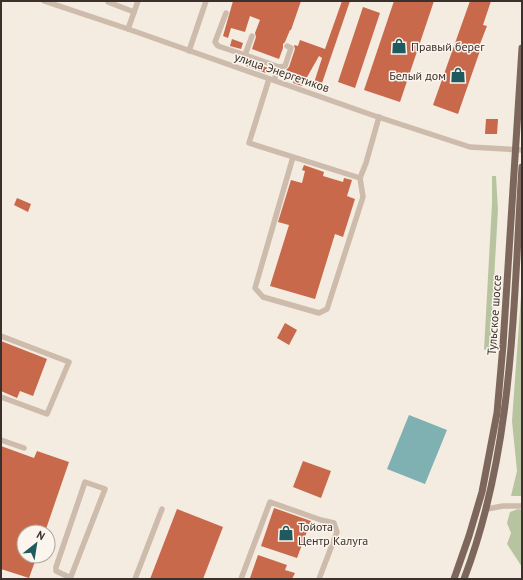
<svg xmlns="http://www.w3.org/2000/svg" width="523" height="580" viewBox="0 0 523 580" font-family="'PT Sans',sans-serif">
  <rect width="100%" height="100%" fill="#f4ebe1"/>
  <!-- green -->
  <g fill="#b8c4a0">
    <polygon points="492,176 496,176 498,210 490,348 484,350 492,204"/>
    <polygon points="522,282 522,496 511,496 517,471 512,421"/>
    <polygon points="518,509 522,510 522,567 507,544 511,533 507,523 510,512"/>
  </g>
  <!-- water -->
  <polygon fill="#7fb0b2" points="409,415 447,430 425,484 387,469"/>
  <!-- building -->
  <g fill="#c8694b">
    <polygon points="233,1 301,1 291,30 290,30 285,42 283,44 283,48 279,59 252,49 256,37 255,33 260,20 250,16 245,32 231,28 228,38 223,36"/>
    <polygon points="342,1 350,1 320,89 313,86 322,58 319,56 302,86 293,83 296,74 286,70 289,67 295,49 294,45 298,46 300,40 325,49"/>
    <polygon points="394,1 434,1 400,102 364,90"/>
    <polygon points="470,1 491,1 483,25 487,26 480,44 482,45 458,114 433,105"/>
    <polygon points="363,7 380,13 355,88 338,82"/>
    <polygon points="232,39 243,43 241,49 230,46"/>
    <polygon points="248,60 268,68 266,73 246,66"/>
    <polygon points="486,119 498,119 497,134 485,134"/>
    <polygon points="304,165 324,172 323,176 343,182 344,178 352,180 347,196 355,199 343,237 335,234 315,299 270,286 289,225 278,222 291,180 302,183 305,171 302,170"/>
    <polygon points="17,198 31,204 28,212 14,205"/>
    <polygon points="285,323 297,330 289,345 277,338"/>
    <polygon points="1,341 47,359 33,396 20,391 17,398 1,391"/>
    <polygon points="1,446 34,458 37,451 69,462 45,532 24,532 24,556 37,556 29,578 1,569"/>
    <polygon points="303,461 331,471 321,498 293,487"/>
    <polygon points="274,508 311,521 297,558 261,546"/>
    <polygon points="177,509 223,527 203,579 150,579"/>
    <polygon points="258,555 287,565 285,570 295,573 292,579 250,578"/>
  </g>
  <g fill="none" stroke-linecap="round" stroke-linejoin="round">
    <!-- minor -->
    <g stroke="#cdbbac" stroke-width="5.5">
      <polyline points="44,1 128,29 372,115 470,147 522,150"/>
      <polyline points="108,2 134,12"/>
      <polyline points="226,13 215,42 218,46 245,55"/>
      <polyline points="128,29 138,1"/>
      <polyline points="252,36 245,55 279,67"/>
      <polyline points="189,51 206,1"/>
      <polyline points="269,79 249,143 360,178 363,197 327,309 319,313 263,297 255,288 293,157"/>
      <polyline points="274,80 279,67 285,66 291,48 287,46"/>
      <polyline points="360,178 366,163 379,117"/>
      <polyline points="1,336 69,362 47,414 1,397"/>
      <polyline points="1,440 24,448"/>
      <polyline points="487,509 503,506 522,506"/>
      <polyline points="70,579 105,489 85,482 56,567 56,571 71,578"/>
      <polyline points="135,579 162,509"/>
      <polyline points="241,579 270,502 321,520 334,523 337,532 319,579"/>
    </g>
    <!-- major -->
    <g stroke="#7d675c" stroke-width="7">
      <polyline points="454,579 469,536 482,492 497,413 503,345 522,48"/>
      <path d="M464,579C514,448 513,305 522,167"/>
    </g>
  </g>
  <!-- icons -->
  <defs>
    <symbol id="shop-bare" viewBox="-9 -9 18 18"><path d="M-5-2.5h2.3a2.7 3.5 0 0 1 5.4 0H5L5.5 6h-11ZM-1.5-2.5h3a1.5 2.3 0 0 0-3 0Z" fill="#1f5a5e" stroke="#fbf5ee" stroke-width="2.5" paint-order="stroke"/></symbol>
  </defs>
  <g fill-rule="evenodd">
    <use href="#shop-bare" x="388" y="35" width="22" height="22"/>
    <use href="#shop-bare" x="447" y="64" width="22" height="22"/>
    <use href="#shop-bare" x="275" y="522" width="22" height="22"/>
  </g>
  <g text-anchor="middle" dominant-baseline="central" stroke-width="3" stroke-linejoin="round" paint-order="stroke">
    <!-- poi labels -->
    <g font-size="12" fill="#3b302b" stroke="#fbf5ee" text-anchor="start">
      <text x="411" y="46">Правый берег</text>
      <text x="446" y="75" text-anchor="end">Белый дом</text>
      <text x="298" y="526">Тойота<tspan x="298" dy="14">Центр Калуга</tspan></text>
    </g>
    <!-- street labels -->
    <g font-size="12" fill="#3b302b" stroke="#fbf5ee">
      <text transform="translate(282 72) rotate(19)">улица Энергетиков</text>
      <text transform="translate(494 315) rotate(-86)">Тульское шоссе</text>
    </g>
  </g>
  <!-- border -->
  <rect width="523" height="580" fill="none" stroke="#3b302b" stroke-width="4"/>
  <!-- north arrow -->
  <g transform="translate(36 544) rotate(30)"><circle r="19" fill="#fbf5ee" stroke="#aea6a0"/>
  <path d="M0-3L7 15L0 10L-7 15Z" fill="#1f5a5e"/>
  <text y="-6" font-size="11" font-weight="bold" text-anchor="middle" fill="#3b302b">N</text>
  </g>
</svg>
